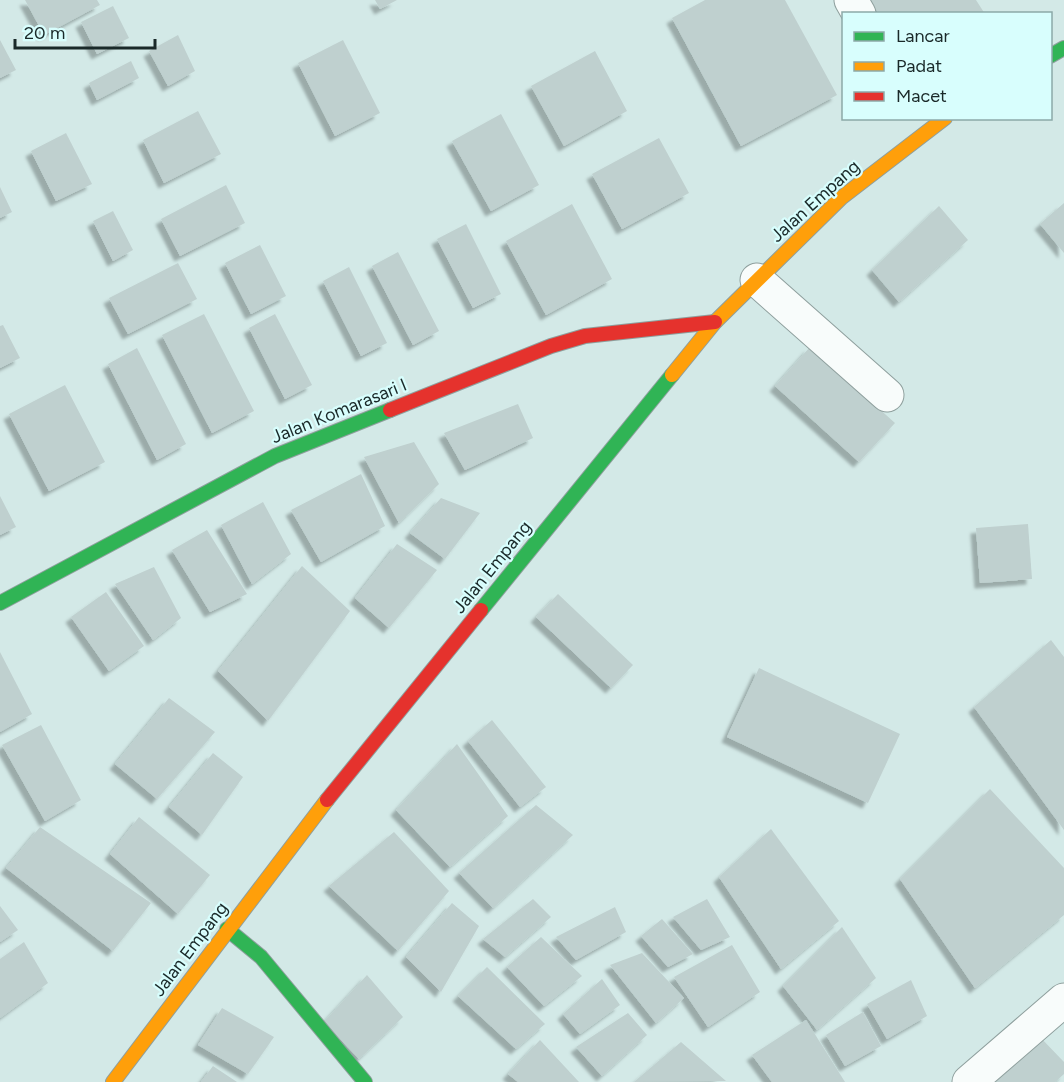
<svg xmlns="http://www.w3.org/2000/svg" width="1064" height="1082" viewBox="0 0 1064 1082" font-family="Figtree,sans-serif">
  <defs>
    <filter id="shadow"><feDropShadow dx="-5.5" dy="5.5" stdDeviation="1.5" flood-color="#0004"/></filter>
  </defs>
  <rect width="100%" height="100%" fill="#d3e9e7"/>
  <!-- building -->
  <g fill="#bfd0cf" filter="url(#shadow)">
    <polygon points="25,0 97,0 100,5 44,35"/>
    <polygon points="375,0 397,0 380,9"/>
    <polygon points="705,0 785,0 837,95 741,146 672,18"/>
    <polygon points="870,0 976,0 985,14 879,14"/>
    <polygon points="113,6 129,38 97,54 81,22"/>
    <polygon points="178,35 195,71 168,86 149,51"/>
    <polygon points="0,40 16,70 0,78"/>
    <polygon points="343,40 380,113 335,136 298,63"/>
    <polygon points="595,51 627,111 564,146 531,86"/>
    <polygon points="131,61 139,78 97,100 89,83"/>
    <polygon points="198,111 221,154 164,183 143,140"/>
    <polygon points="501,114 539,185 491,211 452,141"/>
    <polygon points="66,133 92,184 56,201 31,151"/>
    <polygon points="659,138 689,193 622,229 592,174"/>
    <polygon points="226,185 245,223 180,256 161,219"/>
    <polygon points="0,187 12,212 0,218"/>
    <polygon points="1064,203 1064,253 1040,224"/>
    <polygon points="572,204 612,279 546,315 506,241"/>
    <polygon points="939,206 968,240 899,302 872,270"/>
    <polygon points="113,211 133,250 113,261 93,221"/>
    <polygon points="466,224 501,294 473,308 437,239"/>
    <polygon points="260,245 286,296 251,314 225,263"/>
    <polygon points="398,252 439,331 413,345 372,266"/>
    <polygon points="178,263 197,299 128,334 109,298"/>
    <polygon points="349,267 387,343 361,356 323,281"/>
    <polygon points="204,314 254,411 212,433 162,335"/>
    <polygon points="275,314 312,385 285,399 249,328"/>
    <polygon points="3,325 20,358 0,368 0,326"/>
    <polygon points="810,347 895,423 859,462 775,386"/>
    <polygon points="137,348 186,444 157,460 108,364"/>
    <polygon points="65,385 105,462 49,491 9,414"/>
    <polygon points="518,404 533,438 465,470 444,433"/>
    <polygon points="414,442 439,484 399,523 364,457"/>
    <polygon points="361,474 385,526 321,562 291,510"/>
    <polygon points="0,496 16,527 0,535"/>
    <polygon points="441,498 480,513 445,559 410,533"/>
    <polygon points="263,502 291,554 252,584 221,525"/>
    <polygon points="1028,524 1032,579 980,583 976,528"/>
    <polygon points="207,530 247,594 210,612 172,550"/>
    <polygon points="397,544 437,570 389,628 355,598"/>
    <polygon points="302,566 350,611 268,721 218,671"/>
    <polygon points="154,567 181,618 153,640 115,584"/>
    <polygon points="106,592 144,646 109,671 71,617"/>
    <polygon points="558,594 633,665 611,688 536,617"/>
    <polygon points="1051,640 1064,657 1064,830 974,707"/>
    <polygon points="0,652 32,714 0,732"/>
    <polygon points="759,668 900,734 868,803 727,737"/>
    <polygon points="169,698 215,732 157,799 115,764"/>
    <polygon points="492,720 546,787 520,807 468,741"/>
    <polygon points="41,725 81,800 45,821 2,745"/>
    <polygon points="457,744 508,816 450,867 396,810"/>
    <polygon points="213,753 243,777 202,835 169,807"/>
    <polygon points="990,789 1064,868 1064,915 975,988 900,879"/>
    <polygon points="536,805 573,835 493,908 459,873"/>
    <polygon points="139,817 210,875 178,914 110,854"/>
    <polygon points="40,827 151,903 113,951 6,868"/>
    <polygon points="771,829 839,921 781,969 719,877"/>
    <polygon points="394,832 449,891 398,951 329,886"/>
    <polygon points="533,899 551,917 505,957 483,939"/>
    <polygon points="707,899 730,937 701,950 673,917"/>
    <polygon points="452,903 479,926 441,992 406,957"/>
    <polygon points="0,906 18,930 0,942"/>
    <polygon points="615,907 626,932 576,960 556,937"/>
    <polygon points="662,919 693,954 668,967 641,936"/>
    <polygon points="842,927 876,978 817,1030 783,986"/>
    <polygon points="541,937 582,976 544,1006 507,967"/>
    <polygon points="24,942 48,983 0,1018 0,959"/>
    <polygon points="732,945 760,992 708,1027 674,977"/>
    <polygon points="642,953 684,998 656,1023 610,965"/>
    <polygon points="487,967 545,1024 516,1049 458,996"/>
    <polygon points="367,975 403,1017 359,1059 324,1022"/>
    <polygon points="602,979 620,1005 580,1034 563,1014"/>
    <polygon points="911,980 927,1016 887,1039 867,1004"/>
    <polygon points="222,1008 274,1037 248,1074 198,1045"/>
    <polygon points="863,1012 881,1046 845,1066 826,1035"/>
    <polygon points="628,1013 647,1035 602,1076 576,1047"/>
    <polygon points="806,1020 845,1082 772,1082 752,1055"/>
    <polygon points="1039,1036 1064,1062 1064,1074 1055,1082 984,1082"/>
    <polygon points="540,1040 579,1082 518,1082 508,1074"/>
    <polygon points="681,1042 726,1081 634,1082"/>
    <polygon points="213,1066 237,1082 201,1082"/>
  </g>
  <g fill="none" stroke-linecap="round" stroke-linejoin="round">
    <defs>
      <g id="street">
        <polyline points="851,0 859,14"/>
        <polyline points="757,280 887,395"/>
        <polyline points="969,1082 1064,1000"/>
      </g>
      <g id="fast">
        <polyline points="1050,56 1064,48"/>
        <polyline points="0,603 275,456 390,410"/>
        <polyline points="481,610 672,375"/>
        <polyline points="227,929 261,957 365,1082"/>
      </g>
      <g id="slow">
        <polyline points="672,375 715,322 841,198 945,118"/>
        <polyline points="113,1082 327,800"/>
      </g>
      <g id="jam">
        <polyline points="390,410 551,346 585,336 715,322"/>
        <polyline points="327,800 481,610"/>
      </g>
    </defs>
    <!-- street casing -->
    <use href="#street" stroke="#8e9f9d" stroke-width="35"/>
    <!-- fast casing -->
    <use href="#fast" stroke="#8e9f9d" stroke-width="16"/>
    <!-- slow casing -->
    <use href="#slow" stroke="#8e9f9d" stroke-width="16"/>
    <!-- jam casing -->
    <use href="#jam" stroke="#8e9f9d" stroke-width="16"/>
    <!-- street -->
    <use href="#street" stroke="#f8fcfb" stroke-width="33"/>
    <!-- fast -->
    <use href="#fast" stroke="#30b455" stroke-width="14"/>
    <!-- slow -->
    <use href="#slow" stroke="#ff9f0a" stroke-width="14"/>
    <!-- jam -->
    <use href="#jam" stroke="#e5322d" stroke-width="14"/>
  </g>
  <g text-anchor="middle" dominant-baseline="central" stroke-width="4.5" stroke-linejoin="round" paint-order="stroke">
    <!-- street labels -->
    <g font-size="18" fill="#1a2929" stroke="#d8fefd">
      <text transform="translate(815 201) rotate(-42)">Jalan Empang</text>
      <text transform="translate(339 411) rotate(-22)">Jalan Komarasari I</text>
      <text transform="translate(492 567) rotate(-51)">Jalan Empang</text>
      <text transform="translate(190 949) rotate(-53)">Jalan Empang</text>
    </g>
  </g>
  <!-- legend -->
  <rect x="842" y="12" width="210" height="108" fill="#d8fefd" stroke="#8ca9a8" stroke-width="1.5"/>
  <rect x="854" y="32" width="30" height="9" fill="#30b455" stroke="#8ca9a8" stroke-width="1.5"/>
  <text x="896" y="42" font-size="18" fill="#1a2929">Lancar</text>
  <rect x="854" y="62" width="30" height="9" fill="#ff9f0a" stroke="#8ca9a8" stroke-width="1.5"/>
  <text x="896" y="72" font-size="18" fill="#1a2929">Padat</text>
  <rect x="854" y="92" width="30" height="9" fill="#e5322d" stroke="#8ca9a8" stroke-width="1.5"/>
  <text x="896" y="102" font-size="18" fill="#1a2929">Macet</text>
  <!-- scale -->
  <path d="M15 39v9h140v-9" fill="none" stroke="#1a2929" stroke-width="3"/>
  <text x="24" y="39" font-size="18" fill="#1a2929" stroke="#d8fefd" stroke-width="4.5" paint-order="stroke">20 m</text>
</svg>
